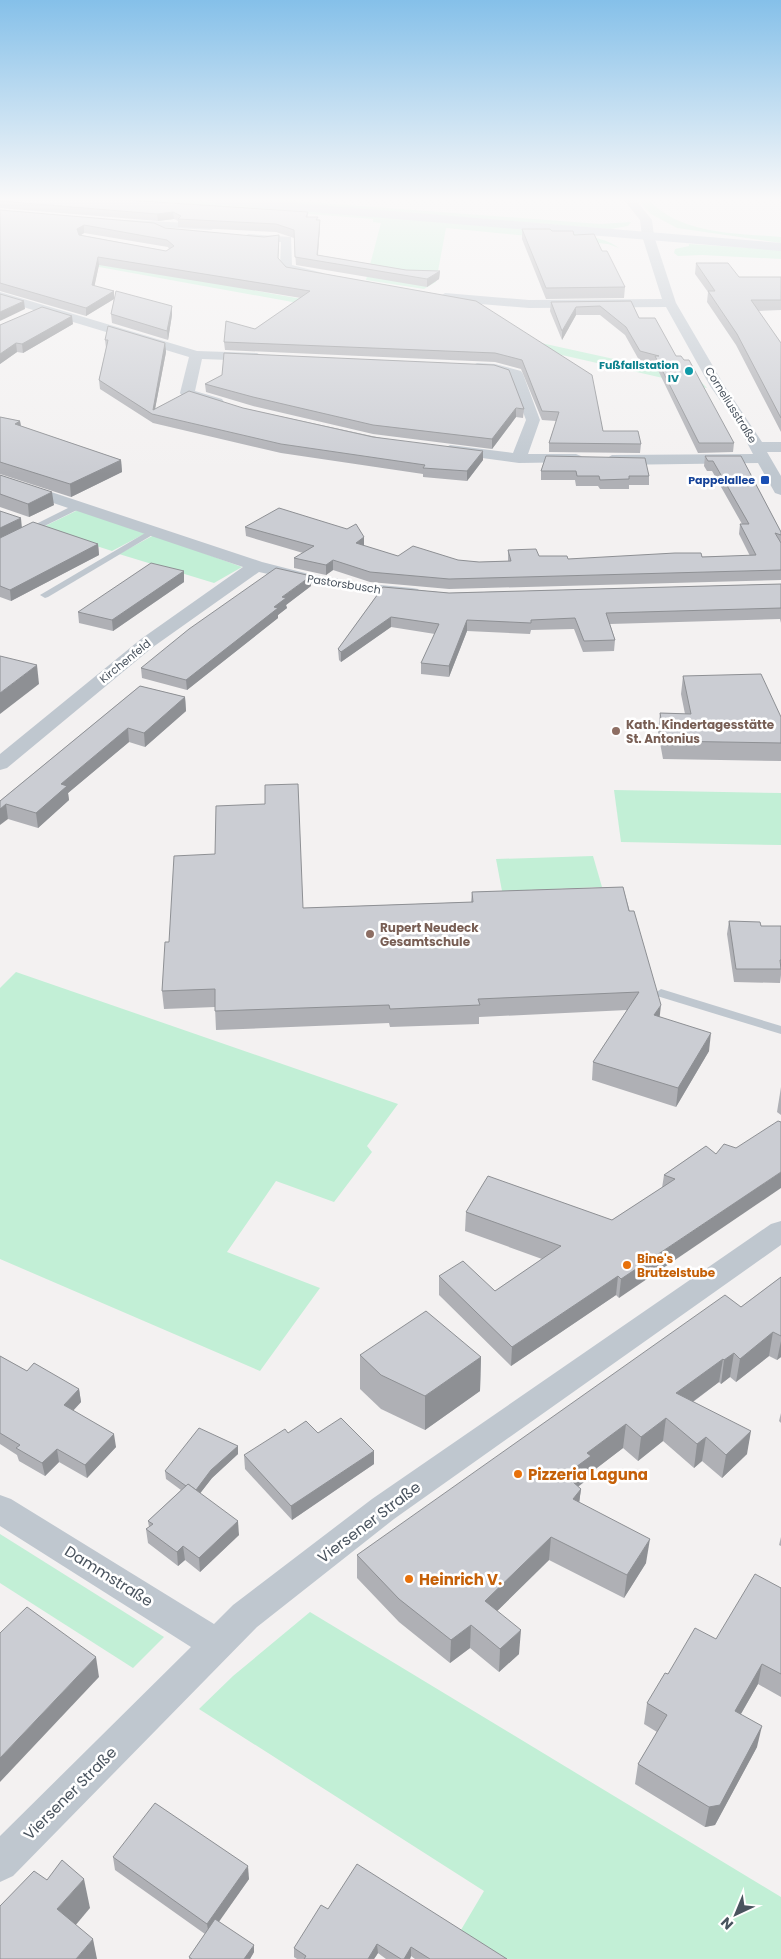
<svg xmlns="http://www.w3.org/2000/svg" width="781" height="1959" viewBox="0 0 781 1959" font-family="Poppins,sans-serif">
  <rect width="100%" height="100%" fill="#f3f1f1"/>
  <!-- green -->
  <g fill="#c2efd6">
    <path d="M131,200H189C288,208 387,216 485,225C515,228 598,230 619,248L608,244L446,228L436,282L424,289L366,280L381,223L373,222V219Z"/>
    <polygon points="242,200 281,200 600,224 631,222 628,226 611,229"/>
    <path d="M637,200H649C681,235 736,233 781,237V243L677,228L651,214Z"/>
    <polygon points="689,244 781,250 781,259 702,255 678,256 674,253 675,249 689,246"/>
    <polygon points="66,261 108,262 279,295 463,326 696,377 707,388 474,335"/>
    <polygon points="78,510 146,533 112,551 41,528"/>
    <polygon points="154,535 242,567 214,583 119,554"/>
    <polygon points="614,790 781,793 781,845 621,842"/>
    <polygon points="593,856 602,887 502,891 496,859"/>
    <polygon points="16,972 398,1104 367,1146 372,1152 334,1202 276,1181 227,1252 320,1288 260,1371 0,1259 0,988"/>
    <polygon points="0,1534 164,1637 133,1668 0,1583"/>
    <polygon points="310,1612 781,1897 781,1959 494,1959 458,1935 484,1891 199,1709 233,1676"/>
  </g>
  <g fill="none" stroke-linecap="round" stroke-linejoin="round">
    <!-- lane -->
    <g fill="#bfc7cf" fill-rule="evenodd">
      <polygon points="78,503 82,506 81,508 0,548 0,542"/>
      <polygon points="152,529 159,531 48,597 45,598 40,595"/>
      <polygon points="661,989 781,1026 781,1034 657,996 655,993"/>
    </g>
    <!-- street -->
    <g fill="#bfc7cf" fill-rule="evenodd">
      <polygon points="624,200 636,200 652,220 654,236 676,303 724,385 762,442 781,442 781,452 767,452 781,476 781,495 775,493 758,463 612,465 604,460 612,455 753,454 737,424 710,386 666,307 529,308 445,301 439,297 445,293 529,300 662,299 642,236 640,220"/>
      <polygon points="127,220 211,224 217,227 211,230 123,225 123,221"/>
      <polygon points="248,234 291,237 292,265 323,273 325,276 319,280 287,273 280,266 281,242 244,240 242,238"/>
      <polygon points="0,292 197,351 257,353 264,357 257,361 202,359 195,391 222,399 224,402 222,405 217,406 182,396 180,393 189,357 0,300"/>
      <polygon points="477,363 495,364 521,371 523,374 540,420 528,454 576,454 581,456 584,459 581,462 519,463 445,453 442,450 450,445 513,453 526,420 510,377 472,370 470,367"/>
      <path d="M0,475L262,562L309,574L369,584L412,588L418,589L421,593L418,597L412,598C360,593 310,584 259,572L153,647L7,768L0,770V754L141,639L243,567L0,485Z"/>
      <polygon points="781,1221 781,1245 394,1519 257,1627 13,1876 0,1882 0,1836 191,1647 0,1526 0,1495 11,1499 214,1624 233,1605 372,1499 771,1224"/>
    </g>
    <!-- secondary -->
    <polygon fill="#c2cbd7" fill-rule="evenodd" points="209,200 259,200 781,243 781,251 215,204"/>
  </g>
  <!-- wall -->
  <g fill="#afb0b5" fill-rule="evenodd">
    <polygon points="0,200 308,212 308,217 320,220 318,255 406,270 440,271 439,279 427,287 296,265 294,238 276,232 178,227 178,221 174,219 158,221 0,208"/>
    <path d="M0,210L165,228L279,243L278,259L286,267L476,301L603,431L641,444L640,453L549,452V443L556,421L542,420L521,369L495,362L225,350L224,342L255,329L301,298L99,265L94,286L114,291V299L172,306V315L168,340L112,323L111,314L114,299L86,316L0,291ZM84,233L168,247L169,249L166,251L81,235Z"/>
    <polygon points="522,229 552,231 574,235 602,251 625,287 624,298 546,299 522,239"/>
    <polygon points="696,263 739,277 781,277 781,310 758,311 781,343 781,432 736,345 707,302 708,292 695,274"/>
    <polygon points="631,301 639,318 676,356 734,443 733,452 698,453 655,364 639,360 625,335 600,315 576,315 562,340 550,311 551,302"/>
    <polygon points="73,324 23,353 17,352 0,364 0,325"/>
    <polygon points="105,340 165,343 166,352 155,409 243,408 483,460 467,481 423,477 423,474 281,453 153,423 100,389 99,380 106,348"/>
    <polygon points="205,384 524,409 523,418 516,417 492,449 373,434 253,406 206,392"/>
    <polygon points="0,417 20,421 21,426 121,460 122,472 71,497 0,474"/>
    <polygon points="546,456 649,476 649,485 629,485 629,489 600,489 598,486 576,486 575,480 541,480 541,471"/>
    <polygon points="705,456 741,456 781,532 781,580 449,589 370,582 333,570 326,575 294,568 294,558 303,553 246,536 245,527 364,537 364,546 398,556 479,562 508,561 508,550 539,556 568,559 750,556 739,534 740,524 742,524 712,471 707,471 704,466"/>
    <polygon points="0,475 54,505 29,517 0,507"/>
    <polygon points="0,511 22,527 98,544 99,555 11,601 0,597"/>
    <polygon points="184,571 184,582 113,631 79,623 78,612"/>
    <polygon points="781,584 781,623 780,619 610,624 615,640 614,651 583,652 574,629 531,630 530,634 467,631 449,677 421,674 421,663 435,634 391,627 341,662 339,660 338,649 383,587 449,593"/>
    <polygon points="311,586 286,605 287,608 278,615 278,618 187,690 142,678 141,668"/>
    <polygon points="683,676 781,717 781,761 663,759 658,732 660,713 685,714 681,694"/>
    <polygon points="140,686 185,697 186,711 145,747 129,742 68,793 69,800 38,828 8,819 0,801"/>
    <polygon points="623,887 659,1016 709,1051 676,1107 592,1080 593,1062 627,1010 479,1017 479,1024 390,1027 389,1023 216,1030 215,1007 164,1009 162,991 169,942 303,908 471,902 472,892"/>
    <polygon points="729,921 761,926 781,926 781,975 780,983 734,982 727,934"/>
    <polygon points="781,1087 781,1115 777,1112"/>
    <polygon points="706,1146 619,1298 616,1295 511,1366 439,1295 439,1276 495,1291 542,1259 465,1231 466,1212 612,1220 662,1188 664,1175"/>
    <polygon points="781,1277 781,1357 777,1360 769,1356 736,1382 730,1377 721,1384 719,1382 693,1402 747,1454 722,1478 702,1461 694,1468 663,1441 638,1461 623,1448 589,1474 588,1479 578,1487 581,1489 579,1502 646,1563 624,1598 549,1560 497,1611 519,1654 499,1672 470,1648 450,1663 399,1622 357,1578 357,1555 741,1307"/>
    <polygon points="360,1355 481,1357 480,1391 425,1430 381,1409 360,1389"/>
    <polygon points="0,1356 27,1371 79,1389 81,1402 73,1411 116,1447 87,1478 59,1462 45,1476 19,1461 17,1455 0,1444"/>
    <polygon points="781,1413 781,1423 779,1421"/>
    <polygon points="288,1433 318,1433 374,1451 374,1464 292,1520 245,1469 244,1455"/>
    <polygon points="238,1446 238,1454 212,1478 200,1493 239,1535 200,1572 185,1560 178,1566 148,1543 146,1529 149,1527 148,1521 181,1490 166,1479 165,1471"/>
    <polygon points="781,1537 781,1546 779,1545"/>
    <polygon points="781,1588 781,1697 758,1684 741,1714 757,1747 715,1825 705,1827 635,1784 638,1764 657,1732 644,1724 647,1703 668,1674 716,1639"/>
    <polygon points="113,1857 249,1879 218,1922 254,1952 250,1959 189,1959 189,1957 205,1934 115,1870"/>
    <polygon points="328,1909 507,1959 415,1959 411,1956 410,1959 386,1959 378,1953 374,1959 297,1959 294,1957 294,1948"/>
  </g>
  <!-- shaded-wall -->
  <g fill="#8e9094">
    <polygon points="173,212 174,219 158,221 157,214"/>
    <polygon points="320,220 320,228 317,263 317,255"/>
    <polygon points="84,225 84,233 78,237 77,229"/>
    <polygon points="98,257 99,265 93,293 92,285"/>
    <polygon points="440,271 439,279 427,287 427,279"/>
    <polygon points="114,291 114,299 86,316 86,308"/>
    <polygon points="24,301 25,309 0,321 0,312"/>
    <polygon points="172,306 172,315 168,340 167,331"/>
    <polygon points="576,307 576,315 562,340 562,331"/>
    <polygon points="72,316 73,324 23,353 22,344"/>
    <polygon points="16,343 17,352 0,364 0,354"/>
    <polygon points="165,343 166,352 154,414 153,410"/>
    <polygon points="516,408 516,417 492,449 492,439"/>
    <polygon points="20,421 22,433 15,424"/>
    <polygon points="483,451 483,460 467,481 467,471"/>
    <polygon points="121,460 122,472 71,497 70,484"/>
    <polygon points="52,492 54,505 29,517 28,504"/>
    <polygon points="21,518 22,529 0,540 0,528"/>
    <polygon points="364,537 364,547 356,543"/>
    <polygon points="98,544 99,555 11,601 10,590"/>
    <polygon points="333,560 333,570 326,575 326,565"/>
    <polygon points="184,571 184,582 113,631 112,620"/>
    <polygon points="311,576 311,586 286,605 287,608 278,615 278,618 187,690 186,680 274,607 282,597"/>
    <polygon points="391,617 391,627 341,662 341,652"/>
    <polygon points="467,620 467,631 449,677 449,666"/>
    <polygon points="37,665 39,684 0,714 0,693"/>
    <polygon points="185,697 186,711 145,747 144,733"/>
    <polygon points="128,728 129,742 68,793 69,800 38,828 36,813 61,784"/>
    <polygon points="6,804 8,819 0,825 0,809"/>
    <polygon points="661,1005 659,1023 654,1015"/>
    <polygon points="711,1033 709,1051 676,1107 678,1088"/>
    <polygon points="781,1172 781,1188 619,1298 621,1279"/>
    <polygon points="618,1276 616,1295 511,1366 512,1347"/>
    <polygon points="773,1332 769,1356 736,1382 740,1359"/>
    <polygon points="781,1341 781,1357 777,1360"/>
    <polygon points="734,1353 730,1377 721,1384 724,1360"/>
    <polygon points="481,1357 480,1391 425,1430 425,1396"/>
    <polygon points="723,1359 719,1382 672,1417 676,1393"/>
    <polygon points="79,1389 81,1402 66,1418 64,1405"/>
    <polygon points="666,1418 663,1441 638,1461 641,1437"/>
    <polygon points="626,1424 623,1448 589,1474 588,1479 562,1498 565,1475 587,1453"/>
    <polygon points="751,1431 747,1454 722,1478 726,1455"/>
    <polygon points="114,1434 116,1447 87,1478 85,1465"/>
    <polygon points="706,1437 702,1461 694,1468 697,1444"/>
    <polygon points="238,1446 238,1454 212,1478 195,1500 194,1492 211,1470"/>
    <polygon points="57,1449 59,1462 45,1476 42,1463"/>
    <polygon points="374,1451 374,1464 292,1520 291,1506"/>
    <polygon points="581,1489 578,1512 573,1499"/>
    <polygon points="238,1521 239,1535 200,1572 199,1558"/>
    <polygon points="551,1537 549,1560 484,1624 485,1601"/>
    <polygon points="650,1539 646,1563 624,1598 627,1575"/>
    <polygon points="183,1546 185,1560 178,1566 177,1552"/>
    <polygon points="471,1625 470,1648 450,1663 451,1640"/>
    <polygon points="521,1630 519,1654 499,1672 500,1649"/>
    <polygon points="96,1657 99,1677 0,1782 0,1758"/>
    <polygon points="762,1664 758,1684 731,1731 735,1711"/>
    <polygon points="762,1726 757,1747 715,1825 705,1827 709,1807"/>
    <polygon points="248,1866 249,1879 209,1936 207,1924"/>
    <polygon points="84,1879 90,1908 64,1939 57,1909"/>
    <polygon points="93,1939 97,1959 76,1959"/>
    <polygon points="377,1944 378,1953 374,1959 368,1959"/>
    <polygon points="254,1945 254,1952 250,1959 244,1959"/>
    <polygon points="411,1947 411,1956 410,1959 404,1959"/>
  </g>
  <!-- building -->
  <g fill="#cbcdd3" stroke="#8e9094" fill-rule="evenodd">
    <polygon points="0,200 125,200 308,212 306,217 318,217 316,220 320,220 317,255 406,270 440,271 427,279 295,257 294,230 276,224 178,219 181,216 173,212 157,214 0,201"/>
    <path d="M0,210L154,223L165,228L264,237L279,235L278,258L286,267L476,301L592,375L603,431H638L641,444L549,443L559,412L542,411L522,360L495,353L224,342L226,321L255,329L310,291L98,257L92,285L114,291L86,308L0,283ZM84,225L167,240L174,246L166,251L79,235L77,229Z"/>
    <polygon points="522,229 550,229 552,231 573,231 574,235 594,234 602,251 607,251 625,287 546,288"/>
    <polygon points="696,263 728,263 739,277 781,277 781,300 751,300 781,343 781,418 737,334 708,291 715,291"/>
    <polygon points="116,291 172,306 167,331 111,314"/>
    <polygon points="0,294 24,301 0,312"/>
    <polygon points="631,301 639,318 655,318 676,356 681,356 684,360 689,360 734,443 699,443 655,356 659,356 640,351 626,327 600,306 576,307 562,331 551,302"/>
    <polygon points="42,307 72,316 22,344 16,343 0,354 0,325"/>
    <polygon points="108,326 165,343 153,410 189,391 243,408 373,437 483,451 467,471 423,468 425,465 281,444 152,414 99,380 108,340 105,340"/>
    <polygon points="224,353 494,365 509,370 524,409 516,408 492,439 373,425 253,397 205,384 222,375"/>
    <polygon points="0,417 20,421 15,424 121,460 70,484 0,462"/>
    <polygon points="546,456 645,458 649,476 629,476 629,479 600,480 599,476 577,476 576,471 541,471"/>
    <polygon points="705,456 741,456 781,532 781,535 775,533 781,543 781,570 449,579 370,572 333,560 326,565 294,558 314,546 245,527 279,508 347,529 356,524 364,537 356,543 398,556 413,546 458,560 479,562 511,561 508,550 536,549 539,556 567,556 568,559 675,553 701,553 702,557 756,555 740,524 749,524 713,461 708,461"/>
    <polygon points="0,475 52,492 28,504 0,494"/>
    <polygon points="0,511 21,518 0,528"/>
    <polygon points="33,522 98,544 10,590 0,586 0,538"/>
    <polygon points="151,563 184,571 112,620 78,612"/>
    <polygon points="276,568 311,576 282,597 286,598 274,607 278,608 186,680 141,668 189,629"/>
    <polygon points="781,584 781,608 606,613 615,640 584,641 575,618 531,620 531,623 467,620 449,666 421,663 439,624 391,617 341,652 338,649 383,587 449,593"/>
    <polygon points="0,656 37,665 0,693"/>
    <polygon points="761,674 781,717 781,743 665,741 660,713 691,714 683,676"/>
    <polygon points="140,686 185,697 144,733 128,728 61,784 67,786 36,813 6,804 0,809 0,801"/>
    <polygon points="298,784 303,908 473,902 472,892 623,887 629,911 634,911 661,1005 654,1015 711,1033 678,1088 593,1062 639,992 478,999 480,1005 390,1009 389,1005 215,1011 215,989 162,991 165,942 169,942 174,856 215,854 216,806 265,804 265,785"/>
    <polygon points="729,921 760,922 761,926 781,926 781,960 780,960 781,969 736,969"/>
    <polygon points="778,1121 781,1122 781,1172 621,1279 618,1276 512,1347 439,1276 463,1261 495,1291 561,1246 466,1212 488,1176 612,1220 675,1179 664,1175 706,1146 716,1154 724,1144 736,1148"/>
    <polygon points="781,1277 781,1336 773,1332 740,1359 734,1353 724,1360 723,1359 676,1393 751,1431 726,1455 706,1437 697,1444 666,1418 641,1437 626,1424 587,1453 591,1456 565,1475 581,1489 573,1499 650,1539 627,1575 551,1537 485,1601 521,1630 500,1649 471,1625 451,1640 399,1599 357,1555 725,1295 741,1307"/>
    <polygon points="426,1311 481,1357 425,1396 381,1375 360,1355"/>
    <polygon points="0,1356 27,1371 34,1363 79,1389 64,1405 114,1434 85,1465 57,1449 42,1463 16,1448 20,1445 0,1433"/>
    <polygon points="341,1418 374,1451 291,1506 244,1455 285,1429 288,1433 306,1421 318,1433"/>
    <polygon points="199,1428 238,1446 211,1470 196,1490 188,1484 186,1486 165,1471"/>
    <polygon points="188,1484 238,1521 199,1558 183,1546 177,1552 146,1529 153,1524 148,1521"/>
    <polygon points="755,1574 781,1588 781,1674 762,1664 735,1711 762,1726 720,1805 709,1807 638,1764 667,1715 647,1703 665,1673 668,1674 695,1628 716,1639"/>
    <polygon points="27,1607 96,1657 0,1758 0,1633"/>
    <polygon points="155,1803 248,1866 207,1924 113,1857"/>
    <polygon points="62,1860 84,1879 57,1909 93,1939 76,1959 0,1959 0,1906 34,1871 47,1880"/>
    <polygon points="357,1864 507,1959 430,1959 411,1947 404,1959 401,1959 377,1944 368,1959 304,1959 306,1956 294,1948 321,1905 328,1909"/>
    <polygon points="215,1919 254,1945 244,1959 192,1959 189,1957"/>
  </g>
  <!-- sky -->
  <linearGradient id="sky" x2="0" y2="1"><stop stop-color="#85c0e9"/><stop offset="0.42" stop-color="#faf9f9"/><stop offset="1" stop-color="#faf9f9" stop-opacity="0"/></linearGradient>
  <rect width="781" height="474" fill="url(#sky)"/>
  <!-- markers -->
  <circle fill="#0f9aa8" stroke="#fff" stroke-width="2" cx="689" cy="371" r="5"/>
  <rect fill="#1a4fb4" stroke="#fff" stroke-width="2" x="760" y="475" width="10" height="10" rx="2.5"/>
  <g fill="#8d6e63" stroke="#fff" stroke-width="2">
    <circle cx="616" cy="731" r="5"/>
    <circle cx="370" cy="934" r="5"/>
  </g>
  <g fill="#e8710a" stroke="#fff" stroke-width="2">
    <circle cx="627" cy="1265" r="5"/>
    <circle cx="518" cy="1474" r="5"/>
    <circle cx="409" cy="1579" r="5"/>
  </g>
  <g text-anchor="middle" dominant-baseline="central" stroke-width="5" stroke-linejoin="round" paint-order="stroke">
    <!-- far-culture labels -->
    <g font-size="11" font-weight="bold" fill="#0d838f" stroke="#fff" text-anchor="end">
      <text x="679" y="365">Fußfallstation<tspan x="679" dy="13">IV</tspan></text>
    </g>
    <!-- far-street labels -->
    <g font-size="11" fill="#49535e" stroke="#fff">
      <text transform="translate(731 405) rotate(58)">Corneliusstraße</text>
      <text transform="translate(344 584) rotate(9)">Pastorsbusch</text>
      <text transform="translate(125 661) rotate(-39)">Kirchenfeld</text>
    </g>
    <!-- far-transit labels -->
    <g font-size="11" font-weight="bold" fill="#164399" stroke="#fff" text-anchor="end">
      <text x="755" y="480">Pappelallee</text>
    </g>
    <!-- education labels -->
    <g font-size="12" font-weight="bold" fill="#785e54" stroke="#fff" text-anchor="start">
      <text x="626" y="724">Kath. Kindertagesstätte<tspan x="626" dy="14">St. Antonius</tspan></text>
      <text x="380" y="927">Rupert Neudeck<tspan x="380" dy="14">Gesamtschule</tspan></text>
    </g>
    <!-- food labels -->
    <g font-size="12" font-weight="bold" fill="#c56008" stroke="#fff" text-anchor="start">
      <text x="637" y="1258">Bine's<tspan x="637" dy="14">Brutzelstube</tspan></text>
    </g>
    <!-- near-food labels -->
    <g font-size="15" font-weight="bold" fill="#c56008" stroke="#fff" text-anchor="start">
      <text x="528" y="1474">Pizzeria Laguna</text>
      <text x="419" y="1579">Heinrich V.</text>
    </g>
    <!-- near-street labels -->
    <g font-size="15" fill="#49535e" stroke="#fff">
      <text transform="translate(369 1522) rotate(-37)">Viersener Straße</text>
      <text transform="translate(109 1576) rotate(32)">Dammstraße</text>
      <text transform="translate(70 1793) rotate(-45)">Viersener Straße</text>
    </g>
  </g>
  <!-- north arrow -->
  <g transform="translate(736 1914) rotate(224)" stroke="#ffffff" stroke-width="4" paint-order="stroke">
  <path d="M0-4L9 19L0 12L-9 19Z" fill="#49535e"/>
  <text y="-8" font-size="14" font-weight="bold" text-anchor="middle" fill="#49535e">N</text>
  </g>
</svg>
